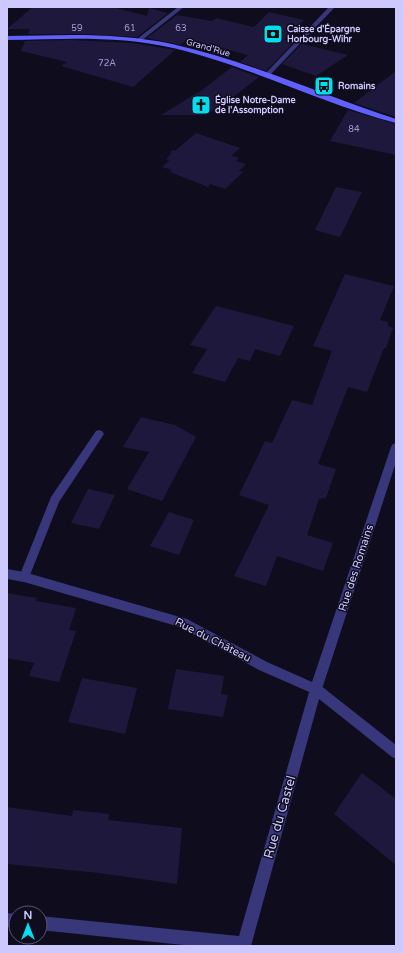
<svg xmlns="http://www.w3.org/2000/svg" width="403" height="953" viewBox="0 0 403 953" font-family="'Varela Round',sans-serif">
  <rect width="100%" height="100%" fill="#0e0c1d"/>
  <!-- building -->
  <g fill="#1f183d">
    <polygon points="33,7 112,7 147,16 149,8 168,13 137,37 85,34 28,34 30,29 7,29"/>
    <polygon points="269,12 304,20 284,40 294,42 266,71 240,62 248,55 187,39 181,45 147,38 177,15 212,21 216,18 254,27"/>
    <polygon points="70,40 132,43 175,50 133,87 61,66 67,62 21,51 25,41"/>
    <polygon points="302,44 348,55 316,76 282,64"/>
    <polygon points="232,67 259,77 232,98 206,115 161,115 202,90"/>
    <polygon points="396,71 396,117 354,103"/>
    <polygon points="348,110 396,124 396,155 330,141"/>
    <polygon points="196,133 240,148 231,156 239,158 236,161 246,164 239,171 243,172 225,189 210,184 208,187 170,172 172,170 162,167 168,162 169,160 166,159 170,155 172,150 175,151"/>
    <polygon points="336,187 362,192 340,237 315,230"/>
    <polygon points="345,274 394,286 380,320 388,322 388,326 393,328 386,348 384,348 367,392 348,387 318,464 336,469 326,498 319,499 307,535 333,543 323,571 277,556 266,586 234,576 269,505 239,495 265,441 272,443 292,400 312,405 332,351 313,346"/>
    <polygon points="216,306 294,326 280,356 255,349 250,361 238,358 225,382 192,373 207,349 190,345"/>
    <polygon points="141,417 175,425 196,437 162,501 127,489 149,452 123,447"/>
    <polygon points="88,489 115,495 99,529 71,523"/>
    <polygon points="169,512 194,520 179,555 150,546"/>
    <polygon points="7,593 37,598 36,601 76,608 69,630 76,631 59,682 29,676 34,663 7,658"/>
    <polygon points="176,669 224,676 221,694 228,695 223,717 168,709"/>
    <polygon points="82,678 137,688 125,734 68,722"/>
    <polygon points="362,773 396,799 396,865 334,814"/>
    <polygon points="7,807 72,816 73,810 109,814 108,820 182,828 177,884 99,873 7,864"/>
  </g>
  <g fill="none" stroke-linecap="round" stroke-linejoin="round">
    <!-- minor -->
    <g fill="#38377b" fill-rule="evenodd">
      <polygon points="178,7 184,7 141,41 137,41 137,39"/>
      <polygon points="329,7 335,7 269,76 265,76 265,74"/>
      <polygon points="99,430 102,431 104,434 59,502 28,580 24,582 20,580 19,577 51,497 96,431"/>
      <polygon points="316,683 320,685 396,745 396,759 392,757 319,699 251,946 193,946 40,930 40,916 239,936 310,689 312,685"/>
      <polygon points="7,913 16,914 16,928 7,927"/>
    </g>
    <!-- tertiary -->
    <polygon fill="#38377b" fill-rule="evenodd" points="396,443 396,462 322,689 320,693 316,695 259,670 180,627 24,582 7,579 7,569 24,572 187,619 267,662 312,682 391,447 393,444"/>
    <!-- secondary -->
    <path fill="#6160fd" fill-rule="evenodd" d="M72,35C106,35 139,37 172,44C249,61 321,95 396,119V123C320,103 250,66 173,48C118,35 63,39 7,40V36Z"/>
  </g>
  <!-- icons -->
  <defs>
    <symbol id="bank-square" viewBox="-11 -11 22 22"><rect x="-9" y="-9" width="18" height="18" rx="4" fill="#03ddef" stroke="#0e0c1d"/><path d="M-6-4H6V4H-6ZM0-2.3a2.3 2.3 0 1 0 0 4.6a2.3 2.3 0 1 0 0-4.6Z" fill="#111"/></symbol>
    <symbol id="bus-square" viewBox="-11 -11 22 22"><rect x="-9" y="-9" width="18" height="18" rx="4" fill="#03ddef" stroke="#0e0c1d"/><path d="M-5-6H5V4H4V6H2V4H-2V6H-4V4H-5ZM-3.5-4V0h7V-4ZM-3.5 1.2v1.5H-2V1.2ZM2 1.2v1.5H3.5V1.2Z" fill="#111"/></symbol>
    <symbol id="church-square" viewBox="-11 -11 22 22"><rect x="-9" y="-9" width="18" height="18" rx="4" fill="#03ddef" stroke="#0e0c1d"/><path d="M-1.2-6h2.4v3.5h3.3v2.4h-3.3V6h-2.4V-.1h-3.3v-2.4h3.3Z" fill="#111"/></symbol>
  </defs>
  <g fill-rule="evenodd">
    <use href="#bank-square" x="262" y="23" width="22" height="22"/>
    <use href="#bus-square" x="313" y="75" width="22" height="22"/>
    <use href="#church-square" x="190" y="94" width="22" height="22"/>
  </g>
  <g text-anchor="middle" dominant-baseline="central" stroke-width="3" stroke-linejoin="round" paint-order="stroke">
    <!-- number labels -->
    <g font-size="9" fill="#a29cce">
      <text x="77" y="28">59</text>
      <text x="130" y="28">61</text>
      <text x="181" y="28">63</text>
      <text x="107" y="63">72A</text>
      <text x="354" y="129">84</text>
    </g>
    <!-- far-poi labels -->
    <g font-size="9" font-weight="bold" fill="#cdc8fe" stroke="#0e0c1d" text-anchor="start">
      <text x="287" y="29">Caisse d'Épargne<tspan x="287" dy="10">Horbourg-Wihr</tspan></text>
      <text x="338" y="86">Romains</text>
      <text x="215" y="100">Église Notre-Dame<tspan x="215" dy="10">de l'Assomption</tspan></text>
    </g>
    <!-- far-street labels -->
    <g font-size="9" fill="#cdc8fe" stroke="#0e0c1d">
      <text transform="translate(208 48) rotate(16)">Grand'Rue</text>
    </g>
    <!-- street labels -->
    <g font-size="11" fill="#cdc8fe" stroke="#0e0c1d">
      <text transform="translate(356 568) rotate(-72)">Rue des Romains</text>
      <text transform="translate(213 640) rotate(27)">Rue du Château</text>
    </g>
    <!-- near-street labels -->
    <g font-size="13" fill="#cdc8fe" stroke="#0e0c1d">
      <text transform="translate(280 817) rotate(-74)">Rue du Castel</text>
    </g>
  </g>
  <!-- border -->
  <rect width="403" height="953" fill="none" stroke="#cdc8fe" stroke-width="16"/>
  <!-- north arrow -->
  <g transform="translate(28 925)"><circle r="19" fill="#0e0c1d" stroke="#5a5777"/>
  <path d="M0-3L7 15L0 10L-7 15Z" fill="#03ddef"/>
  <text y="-6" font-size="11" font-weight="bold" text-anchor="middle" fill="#cdc8fe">N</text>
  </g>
</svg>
